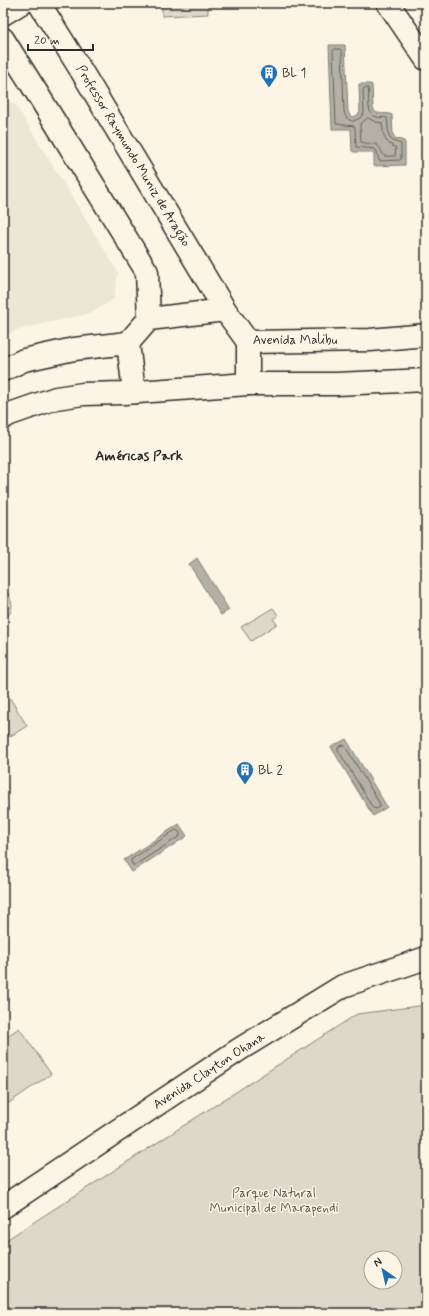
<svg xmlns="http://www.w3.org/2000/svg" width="429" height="1316" viewBox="0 0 429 1316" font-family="Mynerve,sans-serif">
  <rect width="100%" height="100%" fill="#fcf5e5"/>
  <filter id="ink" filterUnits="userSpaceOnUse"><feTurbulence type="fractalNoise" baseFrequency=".025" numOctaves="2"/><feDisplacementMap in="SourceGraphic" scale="8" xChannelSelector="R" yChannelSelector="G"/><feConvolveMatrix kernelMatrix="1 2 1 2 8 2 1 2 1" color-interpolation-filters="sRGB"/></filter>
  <g filter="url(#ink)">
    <!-- built -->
    <polygon fill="#ece6d7" points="3,99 15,104 118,272 114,299 92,313 16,330 3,338"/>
    <!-- green -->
    <g fill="#ded8ca" stroke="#84827a" fill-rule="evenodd">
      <polygon points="162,3 208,3 208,14 162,16"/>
      <path d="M3,586C11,598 18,610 3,620Z"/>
      <polygon points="273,608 278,615 273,619 277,624 251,641 241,627"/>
      <polygon points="8,695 27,726 9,737 3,727 3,698"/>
      <path d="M426,1005V1313H3V1242L357,1014ZM371,1258H395V1282H371Z"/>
      <polygon points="19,1028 51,1074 3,1107 3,1039"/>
    </g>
    <!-- water -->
    <g fill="#b4b0a5" stroke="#7d7b74">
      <path d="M329,45H345L348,111L350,116L354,117L360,113L359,84H370L372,85L373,108L375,112C380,115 387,112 392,115L393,135L395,138L404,141L405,143V165L374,166V153L372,152H354L352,151L351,129H332Z"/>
      <polygon points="197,558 229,610 221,615 189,564"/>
      <polygon points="346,739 387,807 373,816 331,747"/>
      <polygon points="179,824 187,836 132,872 124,860"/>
    </g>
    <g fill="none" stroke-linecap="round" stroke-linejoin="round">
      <!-- shore -->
      <g stroke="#62605c" stroke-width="1">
        <path d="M335,49H340L342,51L344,111C345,117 348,121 354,121L360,118L364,113L363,90L364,88H368C370,97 365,114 377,117C380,118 384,117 387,118L389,137L393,141L401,144V159L400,160L379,161L377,152L375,149L356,147L355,129L354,126L336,124L333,51Z"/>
        <path d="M368,118L376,122L382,123C384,137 383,141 396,148L395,156H384C375,138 377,147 361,142L360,125Z"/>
        <polygon points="343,745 345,746 380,804 380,807 376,809 373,808 338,750 338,748"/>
        <polygon points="176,830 178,831 180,833 180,836 135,865 133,865 131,862 131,860"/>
      </g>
      <defs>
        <g id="street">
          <polyline points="39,3 79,67 225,310"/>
          <polyline points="388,3 426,59"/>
          <polyline points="3,39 37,93 147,272 149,319"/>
          <polyline points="248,342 370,340 426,335"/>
          <polyline points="128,343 134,392"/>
          <polyline points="3,370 24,360 74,349 128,343 149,319 225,310 248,342"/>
          <polyline points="248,384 248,342"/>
          <polyline points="3,418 10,414 56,398 83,394 124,393 248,384 336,384 426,380"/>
          <polyline points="3,1207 240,1049 343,986 426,958"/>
        </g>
        <polyline id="secondary" points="3,14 21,3"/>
      </defs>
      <!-- street casing -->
      <use href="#street" stroke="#2b2b2b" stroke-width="25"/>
      <!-- secondary casing -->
      <use href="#secondary" stroke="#2b2b2b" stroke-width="25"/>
      <!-- street -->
      <use href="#street" stroke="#fcf5e5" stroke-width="22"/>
      <!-- secondary -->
      <use href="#secondary" stroke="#fcf5e5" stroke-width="22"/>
    </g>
  </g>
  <!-- icons -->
  <defs>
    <symbol id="building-pin" viewBox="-11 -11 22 30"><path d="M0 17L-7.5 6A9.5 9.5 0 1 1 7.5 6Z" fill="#1f6fb2" stroke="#fcf5e5"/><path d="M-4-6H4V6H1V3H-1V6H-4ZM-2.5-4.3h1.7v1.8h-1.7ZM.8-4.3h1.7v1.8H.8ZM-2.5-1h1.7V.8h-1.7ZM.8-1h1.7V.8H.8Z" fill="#fff"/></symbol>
  </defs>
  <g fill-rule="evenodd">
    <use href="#building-pin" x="259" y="63" width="20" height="27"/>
    <use href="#building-pin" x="235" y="760" width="20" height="27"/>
  </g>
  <g text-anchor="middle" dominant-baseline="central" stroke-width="3" stroke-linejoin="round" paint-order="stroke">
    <!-- poi labels -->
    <g font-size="13" fill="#2b2b2b" stroke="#fcf5e5" text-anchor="start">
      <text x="282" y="73">BL 1</text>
      <text x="258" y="770">BL 2</text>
    </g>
    <!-- street labels -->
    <g font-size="13" fill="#2b2b2b" stroke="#fcf5e5">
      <text transform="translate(133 156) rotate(59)">Professor Raymundo Muniz de Aragão</text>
      <text x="295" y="340">Avenida Malibu</text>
      <text transform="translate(209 1071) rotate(-33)">Avenida Clayton Ohana</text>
    </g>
    <!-- park labels -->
    <g font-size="13" fill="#585653" stroke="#fcf5e5">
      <text x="274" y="1193">Parque Natural<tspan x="274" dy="15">Municipal de Marapendi</tspan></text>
    </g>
    <!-- neighbourhood labels -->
    <g font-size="14" font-weight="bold" fill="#2b2b2b" stroke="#fcf5e5">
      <text x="139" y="456">Américas Park</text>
    </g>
  </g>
  <!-- margin -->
  <rect width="429" height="1316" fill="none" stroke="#fcf5e5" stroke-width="16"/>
  <rect x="8" y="8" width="413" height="1300" fill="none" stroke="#2b2b2b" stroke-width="1.5" filter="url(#ink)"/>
  <!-- north arrow -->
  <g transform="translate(383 1270) rotate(326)"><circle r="19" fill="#fcf5e5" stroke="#a8a49b"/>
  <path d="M0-3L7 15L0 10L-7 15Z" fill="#1f6fb2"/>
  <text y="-6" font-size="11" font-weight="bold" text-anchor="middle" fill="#2b2b2b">N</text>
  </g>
  <!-- scale -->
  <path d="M28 44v6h65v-6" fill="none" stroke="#2b2b2b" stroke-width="2"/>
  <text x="34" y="44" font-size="12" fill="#2b2b2b" stroke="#fcf5e5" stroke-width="3" paint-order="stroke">20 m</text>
</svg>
